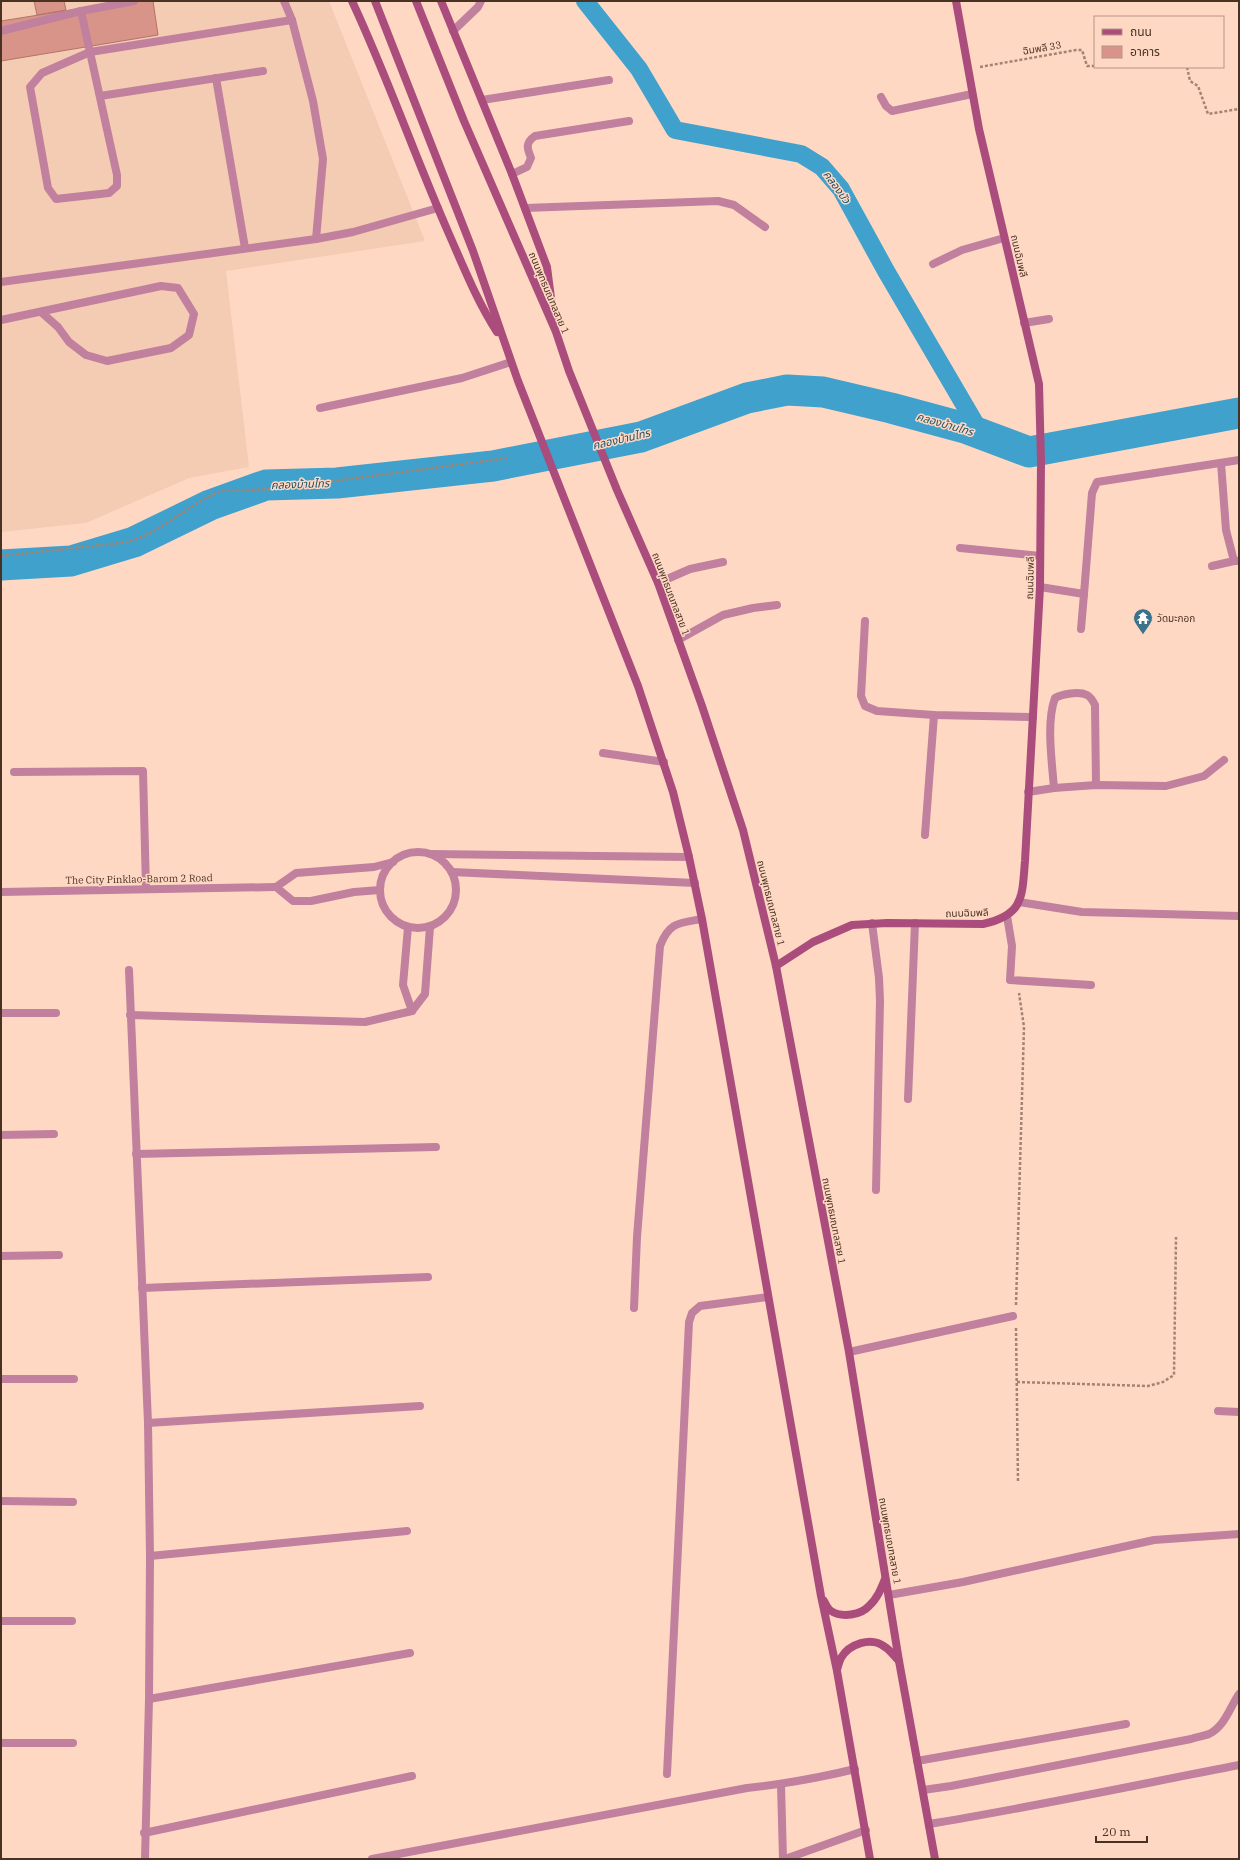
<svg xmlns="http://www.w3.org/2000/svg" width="1240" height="1860" viewBox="0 0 1240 1860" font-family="'IBM Plex Serif','Noto Sans Thai',serif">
  <rect width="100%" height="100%" fill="#ffd8c4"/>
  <!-- built -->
  <polygon fill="#f4cbb3" points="1,1 329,1 425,241 226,271 249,467 189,478 86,523 1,532"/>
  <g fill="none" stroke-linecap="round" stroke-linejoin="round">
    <!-- canal -->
    <polyline stroke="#3fa1cc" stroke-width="18" points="585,1 639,69 675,130 801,154 822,167 841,189 886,271 982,435"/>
    <!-- river -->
    <polyline stroke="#3fa1cc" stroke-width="31" points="1,565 71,561 134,542 210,505 266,485 337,483 493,466 641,437 747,398 787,390 823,392 891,408 965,428 1029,452 1239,413"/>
  </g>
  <!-- building -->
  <g fill="#d89488" stroke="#b57368">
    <polygon points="34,1 64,1 66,10 37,15"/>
    <polygon points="127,1 153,1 158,35 1,61 1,21"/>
  </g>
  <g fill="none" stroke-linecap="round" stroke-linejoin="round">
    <!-- path -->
    <g stroke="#a38473" stroke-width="2.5" stroke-dasharray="3 2" stroke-linecap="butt">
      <polyline points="980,67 1076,50 1082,50 1087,66 1095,66"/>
      <polyline points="1187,67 1190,81 1198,86 1208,114 1239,109"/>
      <polyline points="1,556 129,542 151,533 207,497 221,491 273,489 508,458"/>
      <polyline points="1016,1305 1024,1027 1019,993"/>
      <polyline points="1016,1328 1018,1482"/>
      <polyline points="1017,1382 1148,1386 1163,1382 1174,1375 1176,1237"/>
    </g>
    <!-- lane -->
    <g stroke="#c0809e" stroke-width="8">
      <polyline points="284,1 292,20 313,101 323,159 316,239"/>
      <polyline points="1,31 81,11 134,1"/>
      <path d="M512,174L527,167L531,158C527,148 525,143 535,136L629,121"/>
      <polyline points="1,282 316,239 353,232 438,208"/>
      <polyline points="1,320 161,286 178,288 194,314 189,335 171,348 107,361 86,355 69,342 58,327 41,312"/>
      <polyline points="1221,463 1226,530 1234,561 1239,561"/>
      <polyline points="1212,566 1234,561"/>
      <polyline points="1040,587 1084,594 1092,493 1097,482 1239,460"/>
      <polyline points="1081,629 1084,594"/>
      <path d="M1054,788C1052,762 1046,722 1055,698C1062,694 1079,691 1087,695C1091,697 1093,701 1095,705L1096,785"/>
      <polyline points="1028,792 1054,788 1096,785 1166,786 1204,776 1224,760"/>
      <polyline points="872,923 879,978 880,1001 876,1190"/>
      <polyline points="917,1761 1126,1724"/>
    </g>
    <!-- street -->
    <g stroke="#c0809e" stroke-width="8">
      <path d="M81,11C93,66 105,121 117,175V186L109,193L56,199L48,188L30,87L42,73L90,52L292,20"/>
      <polyline points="453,31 478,7 481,1"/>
      <polyline points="216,78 245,248"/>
      <polyline points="100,96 263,71"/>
      <polyline points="881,97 886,106 892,111 972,94"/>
      <polyline points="482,100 609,80"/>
      <polyline points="525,208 718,201 734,205 765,227"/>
      <polyline points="933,264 962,250 1004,238"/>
      <polyline points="1024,323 1049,319"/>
      <polyline points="320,408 462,378 511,362"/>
      <polyline points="960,548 1040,556"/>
      <polyline points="658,583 690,569 723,562"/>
      <polyline points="865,621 861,696 865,706 877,711 934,715 1033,717"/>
      <polyline points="678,640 723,615 753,608 777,605"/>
      <polyline points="603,753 664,762"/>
      <polyline points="14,772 143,771 146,889"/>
      <polyline points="925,835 934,715"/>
      <circle cx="418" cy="890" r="38"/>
      <polyline points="431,854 689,857"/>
      <polyline points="452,872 695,883"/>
      <polyline points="380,890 354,892 311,901 293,901 276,887 296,873 374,867 393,862"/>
      <polyline points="1,892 276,887"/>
      <polyline points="1019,902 1082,912 1239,916"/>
      <polyline points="1007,916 1012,946 1010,980 1091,985"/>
      <polyline points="408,927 403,985 412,1011 425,994 430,927"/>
      <polyline points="129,970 148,1423 150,1556 149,1699 145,1859"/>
      <polyline points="1,1013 56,1013"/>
      <polyline points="130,1015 365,1022 412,1011"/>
      <polyline points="908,1099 915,923"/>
      <polyline points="1,1135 54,1134"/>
      <polyline points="136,1154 436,1147"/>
      <polyline points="1,1256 59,1255"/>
      <polyline points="142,1288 428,1277"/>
      <path d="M634,1308L637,1237L660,946C669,922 679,923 702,919"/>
      <polyline points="849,1352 1013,1316"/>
      <polyline points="1,1379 74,1379"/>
      <polyline points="1218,1411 1239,1412"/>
      <polyline points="148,1423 420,1406"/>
      <polyline points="1,1501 73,1502"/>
      <polyline points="150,1556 407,1531"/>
      <polyline points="889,1595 963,1582 1154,1540 1239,1534"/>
      <polyline points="1,1621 72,1621"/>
      <polyline points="149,1699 410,1653"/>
      <polyline points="1,1743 73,1743"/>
      <polyline points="667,1774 689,1322 692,1313 700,1306 768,1297"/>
      <polyline points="781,1785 783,1859"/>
      <path d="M923,1790L951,1786L1191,1739C1197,1737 1204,1736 1209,1734C1225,1726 1230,1707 1239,1694"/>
      <path d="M929,1824C1033,1807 1136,1785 1239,1765"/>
      <polyline points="144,1833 412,1776"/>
      <path d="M372,1859L747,1788C784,1784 819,1778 855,1769"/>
      <polyline points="785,1859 866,1830"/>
    </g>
    <!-- secondary -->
    <g stroke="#aa4d7d" stroke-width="8">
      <path d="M352,1C388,78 415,157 449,234C464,268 477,301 497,332"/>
      <polyline points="375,1 473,251 518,381 638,686 673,792 689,857 702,919 821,1596 837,1671 870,1859"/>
      <polyline points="416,1 464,121 556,332 569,371 617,490 658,583 702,706 743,830 776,966 849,1352 899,1661 935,1859"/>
      <polyline points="441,1 512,174 547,267 554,321"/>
      <path d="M776,966L813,942L852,925L887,923L983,924C1024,915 1022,897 1025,861L1040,587L1041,462L1039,384L979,129L956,1"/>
      <path d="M824,1601C826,1605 828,1609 831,1611C842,1618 861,1615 869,1606C877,1599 881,1589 885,1579"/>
      <path d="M837,1670C838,1666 839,1662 841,1658C849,1644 871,1636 885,1647C890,1650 894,1656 899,1661"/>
    </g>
  </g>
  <!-- icons -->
  <defs>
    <symbol id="temple-pin" viewBox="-11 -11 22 30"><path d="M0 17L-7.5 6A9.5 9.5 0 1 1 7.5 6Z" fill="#3b738d" stroke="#ffd8c4"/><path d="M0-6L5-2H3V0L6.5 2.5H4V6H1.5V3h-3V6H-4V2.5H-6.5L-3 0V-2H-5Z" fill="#fff"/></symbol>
  </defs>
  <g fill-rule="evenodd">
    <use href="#temple-pin" x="1132" y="607" width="22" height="30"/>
  </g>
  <g text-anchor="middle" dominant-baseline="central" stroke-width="3" stroke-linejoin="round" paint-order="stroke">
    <!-- street labels -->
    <g font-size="10" fill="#493123" stroke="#ffd8c4">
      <text transform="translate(1042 48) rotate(-10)">ฉิมพลี 33</text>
      <text transform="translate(1019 256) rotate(77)">ถนนฉิมพลี</text>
      <text transform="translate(549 293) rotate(67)">ถนนพุทธมณฑลสาย 1</text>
      <text transform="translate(1030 578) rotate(-89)">ถนนฉิมพลี</text>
      <text transform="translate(671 594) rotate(69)">ถนนพุทธมณฑลสาย 1</text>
      <text transform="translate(139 879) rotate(-1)">The City Pinklao-Barom 2 Road</text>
      <text transform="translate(771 903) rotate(76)">ถนนพุทธมณฑลสาย 1</text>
      <text transform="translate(967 913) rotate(-2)">ถนนฉิมพลี</text>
      <text transform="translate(834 1221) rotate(79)">ถนนพุทธมณฑลสาย 1</text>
      <text transform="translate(890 1541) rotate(80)">ถนนพุทธมณฑลสาย 1</text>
    </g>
    <!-- poi labels -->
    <g font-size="10" fill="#493123" stroke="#ffd8c4" text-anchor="start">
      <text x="1157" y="618">วัดมะกอก</text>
    </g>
    <!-- water labels -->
    <g font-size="11" font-style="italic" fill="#184e64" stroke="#ffd8c4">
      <text transform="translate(837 187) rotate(54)">คลองบัว</text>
      <text transform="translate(945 424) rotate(16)">คลองบ้านไทร</text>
      <text transform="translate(621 439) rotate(-13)">คลองบ้านไทร</text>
      <text transform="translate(300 484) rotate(-2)">คลองบ้านไทร</text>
    </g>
  </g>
  <!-- border -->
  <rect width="1240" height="1860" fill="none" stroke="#493123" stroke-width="4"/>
  <!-- legend -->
  <rect x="1094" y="16" width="130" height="52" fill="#ffd8c4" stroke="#b69584"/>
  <rect x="1102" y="29" width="20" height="6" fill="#aa4d7d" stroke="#b69584"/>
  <text x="1130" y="36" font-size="12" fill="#493123">ถนน</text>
  <rect x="1102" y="46" width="20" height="12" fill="#d89488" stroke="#b69584"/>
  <text x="1130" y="56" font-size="12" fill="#493123">อาคาร</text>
  <!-- scale -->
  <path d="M1096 1836v6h51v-6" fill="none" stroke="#493123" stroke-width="2"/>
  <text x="1102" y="1836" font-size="12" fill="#493123" stroke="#ffd8c4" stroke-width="3" paint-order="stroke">20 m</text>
</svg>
